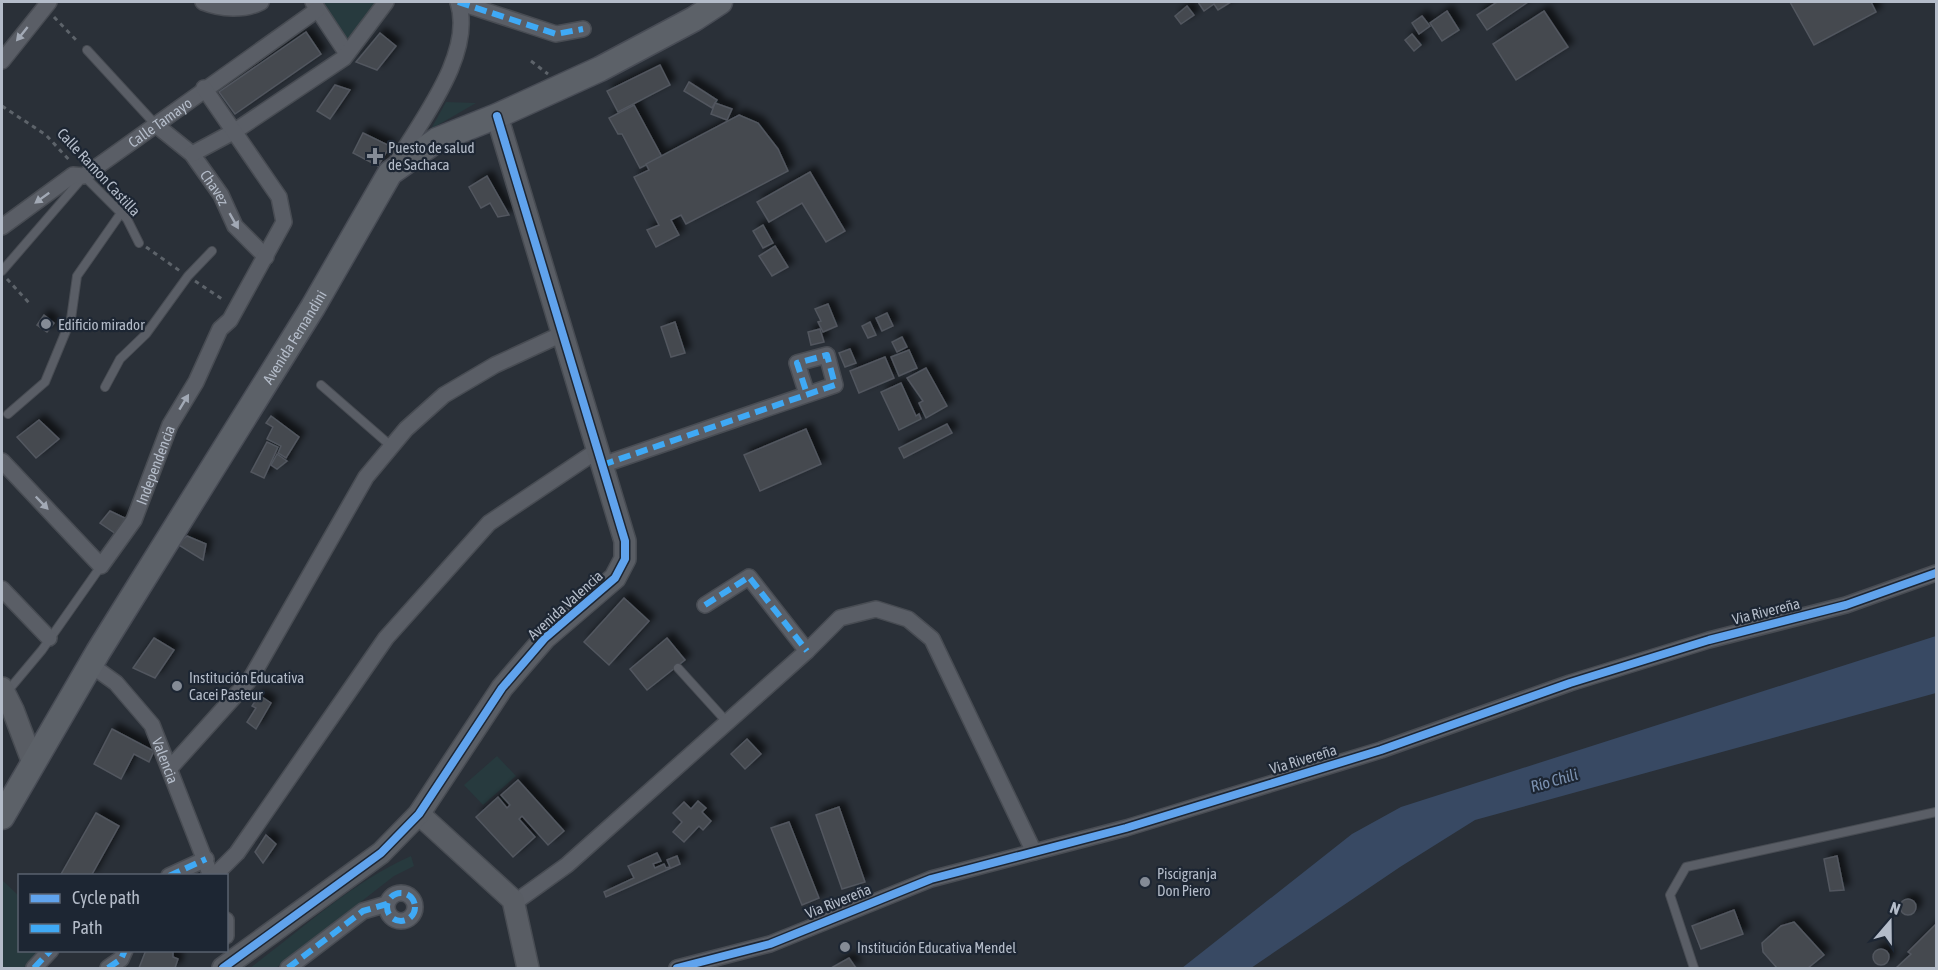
<svg xmlns="http://www.w3.org/2000/svg" width="1938" height="970" viewBox="0 0 1938 970" font-family="'Asap Condensed',sans-serif">
  <defs>
    <filter id="shadow"><feDropShadow dx="5.5" dy="-5.5" stdDeviation="3" flood-color="#0009"/></filter>
  </defs>
  <rect width="100%" height="100%" fill="#2a3038"/>
  <!-- green -->
  <g fill="#273a3e">
    <polygon points="323,2 378,2 347,40"/>
    <polygon points="446,102 476,103 431,129"/>
    <polygon points="497,756 516,776 483,805 464,785"/>
    <path d="M411,856L414,866L394,876L276,968H250C301,930 352,882 411,856Z"/>
    <polygon points="2,880 19,896 20,950 42,951 23,968 2,968"/>
  </g>
  <!-- water -->
  <polygon fill="#384963" points="1936,636 1936,693 1475,820 1400,867 1251,968 1182,968 1352,834 1401,807"/>
  <!-- building -->
  <g fill="#444950" stroke="#52575f" stroke-width="1.5" filter="url(#shadow)">
    <polygon points="1198,2 1231,2 1218,10 1214,4 1204,11"/>
    <polygon points="1497,2 1528,2 1487,30 1477,15"/>
    <polygon points="1790,2 1871,2 1876,12 1814,45"/>
    <polygon points="1187,6 1194,15 1181,24 1175,16"/>
    <polygon points="1447,11 1459,30 1442,41 1430,23"/>
    <polygon points="1544,11 1568,47 1516,80 1493,44"/>
    <polygon points="1422,16 1430,26 1419,34 1412,23"/>
    <polygon points="306,32 321,54 235,114 219,92"/>
    <polygon points="380,33 396,46 377,70 356,62"/>
    <polygon points="1412,34 1421,45 1414,51 1405,40"/>
    <polygon points="660,65 670,85 618,112 607,91"/>
    <polygon points="689,82 717,100 712,108 684,91"/>
    <polygon points="335,85 350,90 330,119 317,111"/>
    <polygon points="715,103 732,109 727,120 711,114"/>
    <polygon points="634,105 662,157 640,168 622,134 618,134 609,118"/>
    <polygon points="739,115 758,123 778,149 788,171 686,224 681,215 671,220 679,235 656,247 647,230 659,225 634,177 649,170 646,164"/>
    <polygon points="363,133 390,146 378,166 353,153"/>
    <polygon points="810,172 845,231 826,242 802,203 769,222 757,202"/>
    <polygon points="487,176 509,215 498,217 490,203 481,208 469,187"/>
    <polygon points="763,225 773,243 763,248 753,231"/>
    <polygon points="775,246 788,267 772,276 759,256"/>
    <polygon points="828,304 837,326 823,332 818,322 821,321 815,309"/>
    <polygon points="887,313 893,326 882,331 876,318"/>
    <polygon points="44,315 54,323 47,332 37,325"/>
    <polygon points="675,322 685,353 671,357 661,327"/>
    <polygon points="870,322 876,335 868,338 862,326"/>
    <polygon points="820,329 824,342 811,345 808,332"/>
    <polygon points="902,337 907,347 897,352 892,342"/>
    <polygon points="850,349 856,363 845,367 839,353"/>
    <polygon points="909,350 917,368 899,376 891,357"/>
    <polygon points="885,357 894,378 859,393 850,371"/>
    <polygon points="926,368 947,406 926,418 919,403 923,401 907,378"/>
    <polygon points="901,383 916,416 919,414 921,419 899,430 881,392"/>
    <polygon points="271,416 299,437 286,458 278,453 281,446 267,439 273,427 266,423"/>
    <polygon points="39,420 59,439 36,458 17,437"/>
    <polygon points="947,424 952,433 904,458 899,448"/>
    <polygon points="806,429 821,464 760,491 744,455"/>
    <polygon points="267,442 278,447 264,478 251,472"/>
    <polygon points="277,454 287,461 277,469 271,465"/>
    <polygon points="110,511 125,518 116,534 100,523"/>
    <polygon points="187,536 206,544 203,560 177,544"/>
    <polygon points="624,598 649,621 609,665 584,642"/>
    <polygon points="154,638 174,650 155,678 133,668"/>
    <polygon points="667,638 685,660 647,690 630,669"/>
    <polygon points="259,695 271,703 256,729 247,722 256,708 252,706"/>
    <polygon points="112,729 154,751 149,762 134,754 121,779 94,764"/>
    <polygon points="747,739 761,754 745,769 731,754"/>
    <polygon points="518,780 564,831 548,845 522,816 519,819 535,837 513,857 476,817 498,797 507,808 510,805 501,795"/>
    <polygon points="698,801 706,808 702,812 711,821 703,830 699,826 684,842 673,832 682,822 673,813 684,802 691,809"/>
    <polygon points="839,807 865,882 842,889 816,815"/>
    <polygon points="96,813 119,826 91,876 60,876"/>
    <polygon points="789,822 819,898 802,905 771,828"/>
    <polygon points="266,835 276,844 263,863 255,852"/>
    <polygon points="657,853 661,861 653,864 655,868 664,864 666,868 670,867 667,860 677,856 680,864 606,897 604,892 634,878 628,866"/>
    <polygon points="1837,856 1844,890 1830,891 1824,859"/>
    <circle cx="1908" cy="907" r="8"/>
    <polygon points="1734,910 1743,934 1701,949 1692,926"/>
    <polygon points="1794,922 1824,955 1808,968 1777,968 1763,952 1762,943 1781,926"/>
    <polygon points="1936,924 1936,968 1896,968 1911,954 1908,952"/>
    <circle cx="1881" cy="957" r="8"/>
    <polygon points="146,950 173,950 173,957 178,959 175,968 139,968"/>
    <polygon points="849,958 856,968 831,968"/>
  </g>
  <g fill="none" stroke-linecap="round" stroke-linejoin="round">
    <defs>
      <g id="lane">
        <polyline points="87,50 156,125"/>
        <polyline points="2,271 84,176 127,219 139,243"/>
        <polyline points="321,385 391,446"/>
        <polyline points="105,387 120,359 146,334 188,276 212,251"/>
        <polyline points="8,414 45,382 71,319 77,276 121,213"/>
        <polyline points="678,668 726,721"/>
        <polyline points="6,693 42,650 101,566"/>
        <polyline points="1694,968 1670,895 1686,867 1936,812"/>
      </g>
      <g id="street">
        <path d="M203,2C221,9 244,11 261,2"/>
        <polyline points="313,2 346,52"/>
        <polyline points="458,2 556,34 583,29"/>
        <polyline points="2,61 49,2"/>
        <path id="s1" d="M156,125L192,154L221,195L235,226L266,257"/>
        <polyline points="192,154 235,131 344,58 386,2"/>
        <path d="M395,165C420,121 475,54 458,2"/>
        <path id="s2" d="M2,227L73,175L84,176L317,10"/>
        <path id="s3" d="M2,461L101,566L134,520L170,425L196,382L220,329L230,320L284,222L279,197L204,88"/>
        <polyline points="602,465 835,385 827,355 797,363 807,394"/>
        <polyline points="2,589 49,638"/>
        <polyline points="705,605 749,577 807,651"/>
        <path id="s4" d="M91,665L116,683L152,725L211,876"/>
        <polyline points="170,768 251,678 366,477 406,429 444,395 495,365 562,334"/>
        <polyline points="169,876 206,859"/>
        <polyline points="214,876 237,853 386,638 489,523 598,450"/>
        <circle cx="401" cy="907" r="14"/>
        <polyline points="513,900 521,898 567,865 807,651 840,618 876,609 908,619 932,639 1034,852"/>
        <polyline points="226,920 226,936"/>
        <polyline points="34,968 51,950"/>
        <polyline points="108,968 121,959 125,950"/>
        <polyline points="288,968 363,911 387,904"/>
        <polyline points="677,968 770,944 931,879 1126,828 1381,750 1570,683 1709,640 1846,605 1936,573"/>
      </g>
      <g id="secondary">
        <polyline points="2,688 13,710 33,763"/>
        <polyline points="419,814 513,900 528,968"/>
        <polyline points="223,968 381,853 419,814 502,688 545,638 615,578 625,559 625,541 497,116"/>
      </g>
      <g id="primary">
        <path id="s5" d="M2,817L98,652L313,307L390,173L437,140L497,116L600,69L694,19L720,2"/>
      </g>
    </defs>
    <!-- lane casing -->
    <use href="#lane" stroke="#484c53" stroke-width="10"/>
    <!-- street casing -->
    <use href="#street" stroke="#484c53" stroke-width="18"/>
    <!-- secondary casing -->
    <use href="#secondary" stroke="#484c53" stroke-width="24"/>
    <!-- primary casing -->
    <use href="#primary" stroke="#484c55" stroke-width="27"/>
    <!-- path -->
    <g stroke="#5d636a" stroke-width="3" stroke-dasharray="4.5 4.5" stroke-linecap="butt">
      <polyline points="54,17 79,43"/>
      <polyline points="531,61 548,74"/>
      <polyline points="2,106 46,135 71,162"/>
      <polyline points="146,247 180,271"/>
      <polyline points="7,279 31,305"/>
      <polyline points="195,281 225,301"/>
    </g>
    <!-- lane -->
    <use href="#lane" stroke="#5a5e66" stroke-width="8"/>
    <!-- street -->
    <use href="#street" stroke="#5a5e66" stroke-width="15"/>
    <!-- secondary -->
    <use href="#secondary" stroke="#595d64" stroke-width="21"/>
    <!-- primary -->
    <use href="#primary" stroke="#5c6168" stroke-width="24"/>
    <!-- quiet -->
    <g stroke="#3fa9f5" stroke-width="6" stroke-dasharray="12 6" stroke-linecap="butt">
      <polyline points="458,2 556,34 583,29"/>
      <polyline points="602,465 835,385 827,355 797,363 807,394"/>
      <polyline points="705,605 749,577 807,651"/>
      <polyline points="169,876 206,859"/>
      <circle cx="401" cy="907" r="14"/>
      <polyline points="34,968 51,950"/>
      <polyline points="108,968 121,959 125,950"/>
      <polyline points="288,968 363,911 387,904"/>
    </g>
    <defs>
      <g id="cycleway">
        <polyline points="223,968 381,853 419,814 502,688 545,638 615,578 625,559 625,541 497,116"/>
        <polyline points="677,968 770,944 931,879 1126,828 1381,750 1570,683 1709,640 1846,605 1936,573"/>
      </g>
    </defs>
    <!-- cycleway casing -->
    <use href="#cycleway" stroke="#1d2633" stroke-width="11"/>
    <!-- cycleway -->
    <use href="#cycleway" stroke="#60a3ed" stroke-width="8"/>
  </g>
  <!-- one-way arrows -->
  <defs><path id="oneway-solid" d="M-6-.8H1V-3.2L6.5 0L1 3.2V.8H-6Z" transform="scale(1.5)"/></defs>
  <g fill="#a2a9b5">
    <use href="#oneway-solid" transform="translate(22 34) rotate(129)"/>
    <use href="#oneway-solid" transform="translate(42 198) rotate(144)"/>
    <use href="#oneway-solid" transform="translate(234 221) rotate(60)"/>
    <use href="#oneway-solid" transform="translate(184 402) rotate(-59)"/>
    <use href="#oneway-solid" transform="translate(42 503) rotate(46)"/>
  </g>
  <!-- markers -->
  <g fill="#848b96" stroke="#1d2633" stroke-width="2">
    <path d="M372 147h6v6h6v6h-6v6h-6v-6h-6v-6h6z"/>
    <circle cx="46" cy="324" r="6"/>
    <circle cx="177" cy="686" r="6"/>
    <circle cx="1145" cy="882" r="6"/>
    <circle cx="845" cy="947" r="6"/>
  </g>
  <g text-anchor="middle" dominant-baseline="central" stroke-width="4.5" stroke-linejoin="round" paint-order="stroke">
    <!-- street labels -->
    <g font-size="15" fill="#b4bcc9" stroke="#1d2633">
      <text stroke="none"><textPath href="#s2" startOffset="192">Calle Tamayo</textPath></text>
      <text transform="translate(99 172) rotate(47)">Calle Ramon Castilla</text>
      <text stroke="none"><textPath href="#s1" startOffset="87">Chavez</textPath></text>
      <text stroke="none"><textPath href="#s5" startOffset="562">Avenida Fernandini</textPath></text>
      <text stroke="none"><textPath href="#s3" startOffset="260">Independencia</textPath></text>
      <text transform="translate(565 605) rotate(-42)">Avenida Valencia</text>
      <text transform="translate(1766 611) rotate(-14)">Via Rivereña</text>
      <text transform="translate(1303 759) rotate(-17)">Via Rivereña</text>
      <text stroke="none"><textPath href="#s4" startOffset="124">Valencia</textPath></text>
      <text transform="translate(838 901) rotate(-22)">Via Rivereña</text>
    </g>
    <!-- poi labels -->
    <g font-size="15" fill="#b4bcc9" stroke="#1d2633" text-anchor="start">
      <text x="388" y="147">Puesto de salud<tspan x="388" dy="17">de Sachaca</tspan></text>
      <text x="58" y="324">Edificio mirador</text>
      <text x="189" y="677">Institución Educativa<tspan x="189" dy="17">Cacei Pasteur</tspan></text>
      <text x="1157" y="873">Piscigranja<tspan x="1157" dy="17">Don Piero</tspan></text>
      <text x="857" y="947">Institución Educativa Mendel</text>
    </g>
    <!-- water labels -->
    <g font-size="16" font-style="italic" fill="#7c92b1" stroke="#1d2633">
      <text transform="translate(1554 780) rotate(-16)">Río Chili</text>
    </g>
  </g>
  <!-- border -->
  <rect width="1938" height="970" fill="none" stroke="#b4bcc9" stroke-width="6"/>
  <!-- legend -->
  <rect x="18" y="874" width="210" height="78" fill="#1d2633" stroke="#59626f" stroke-width="1.5"/>
  <rect x="30" y="894" width="30" height="9" fill="#60a3ed" stroke="#59626f" stroke-width="1.5"/>
  <text x="72" y="904" font-size="18" fill="#b4bcc9">Cycle path</text>
  <rect x="30" y="924" width="30" height="9" fill="#3fa9f5" stroke="#59626f" stroke-width="1.5"/>
  <text x="72" y="934" font-size="18" fill="#b4bcc9">Path</text>
  <!-- north arrow -->
  <g transform="translate(1890 922) rotate(20)" stroke="#1d2633" stroke-width="4.5" paint-order="stroke">
  <path d="M0-4.5L10 22L0 15L-10 22Z" fill="#b4bcc9"/>
  <text y="-9" font-size="16" font-weight="bold" text-anchor="middle" fill="#b4bcc9">N</text>
  </g>
</svg>
